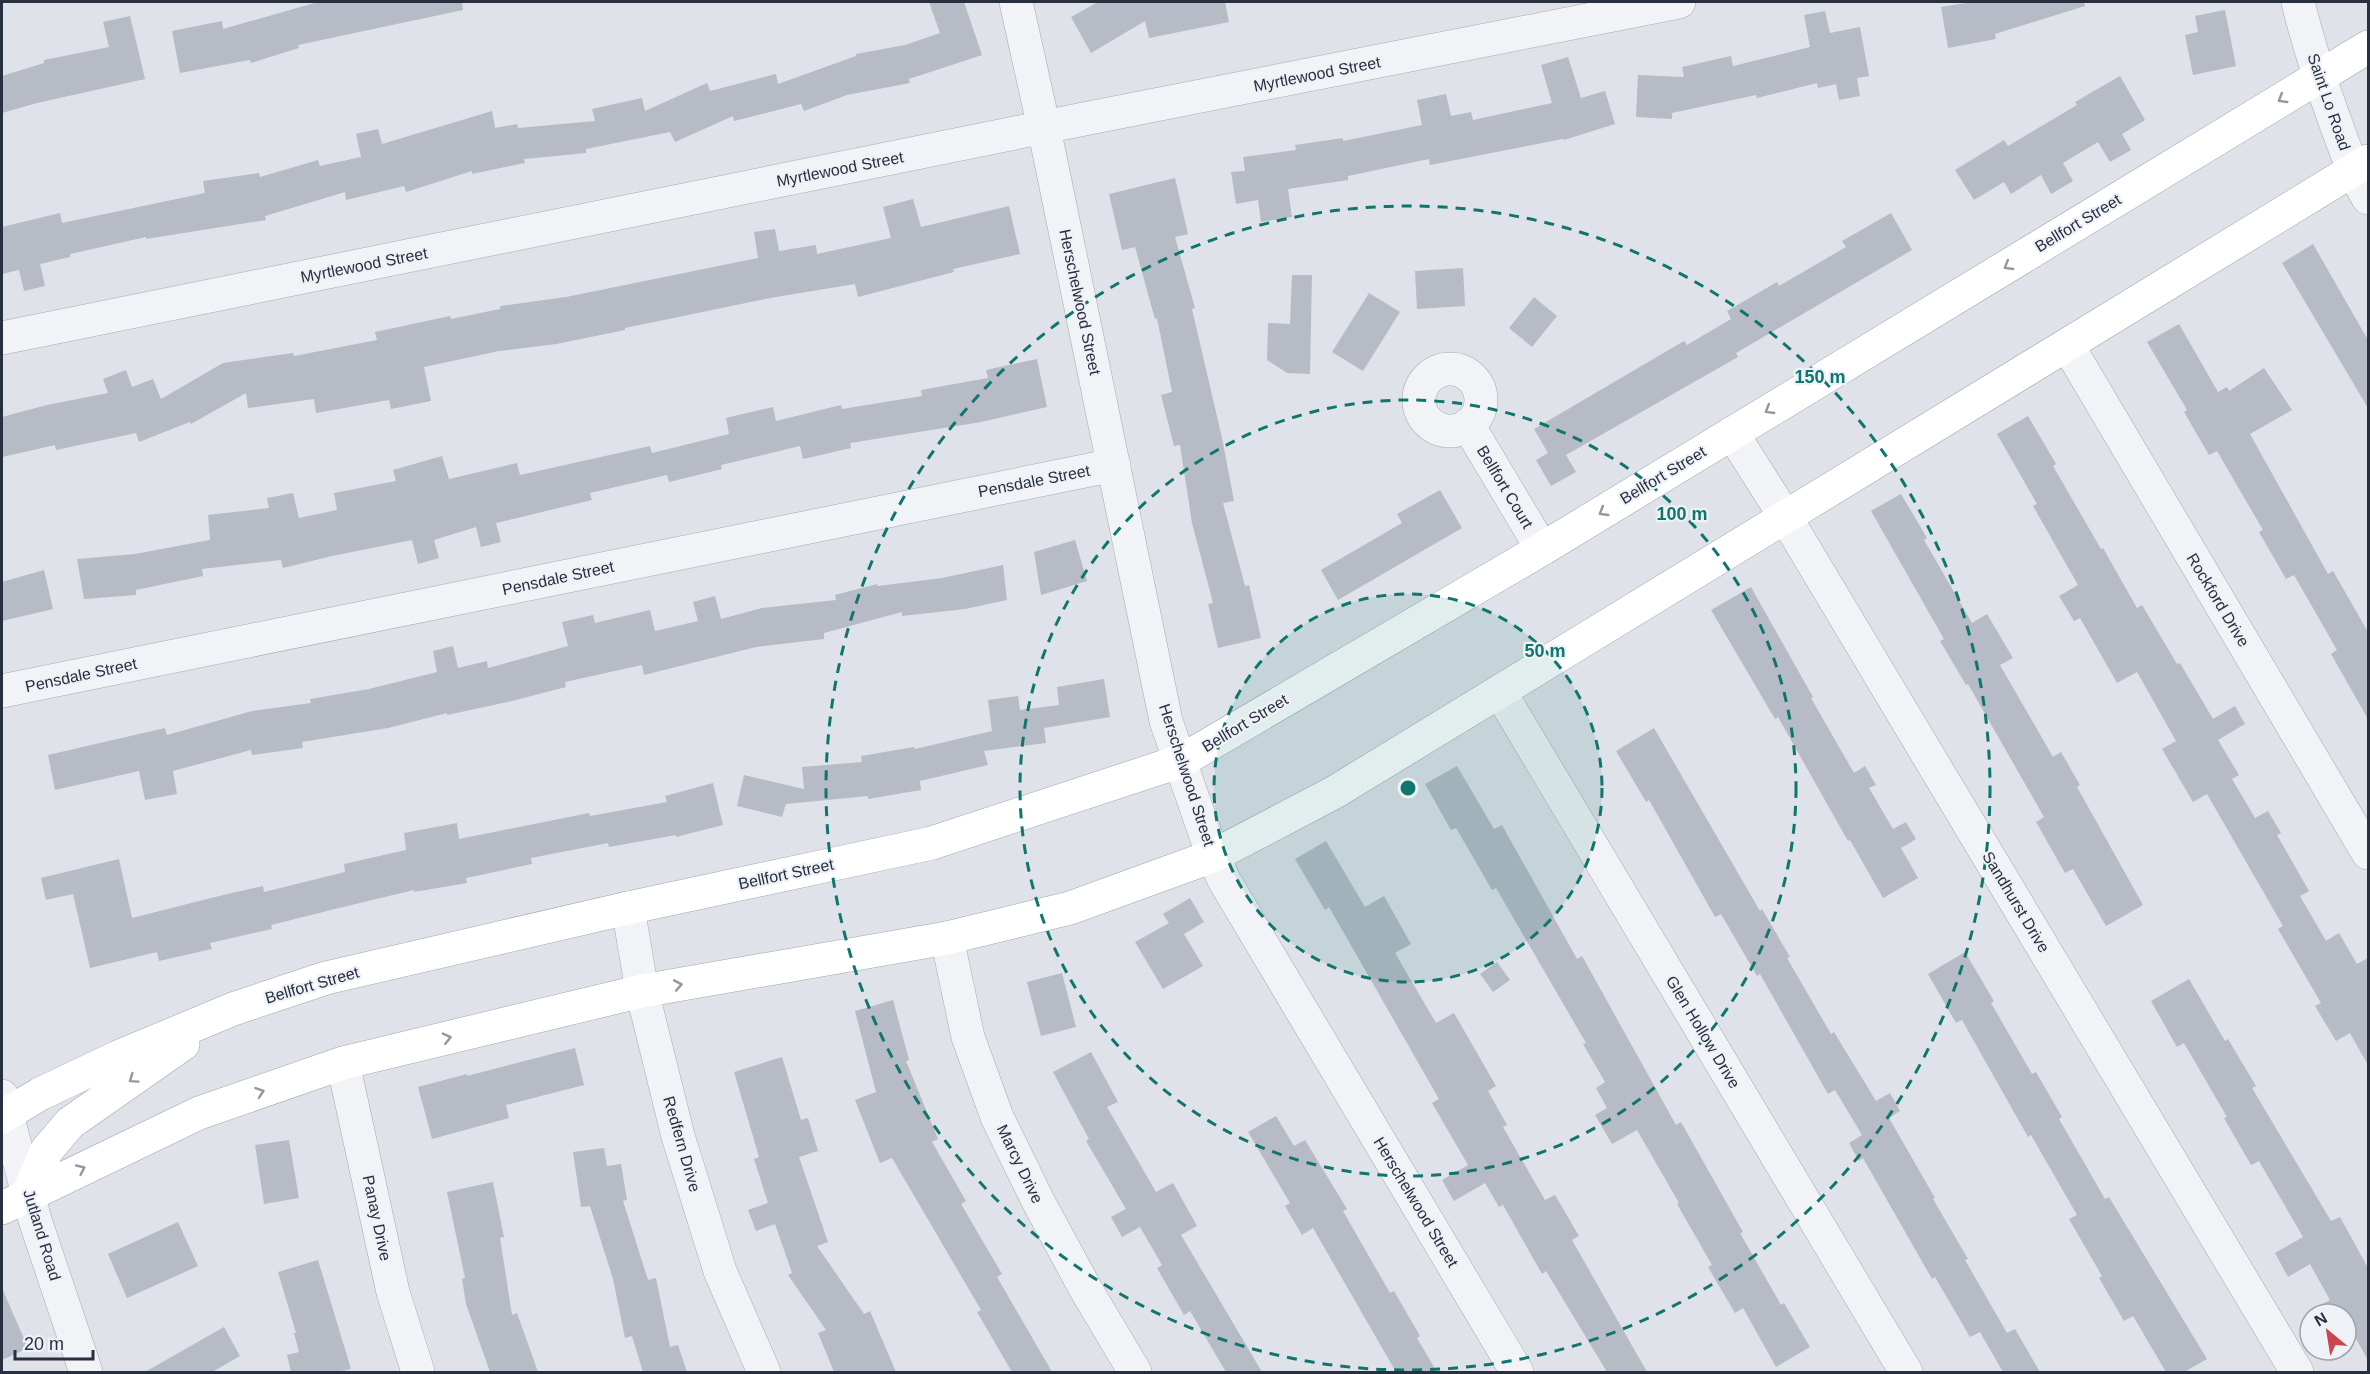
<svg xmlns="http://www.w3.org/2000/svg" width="2370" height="1374" viewBox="0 0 2370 1374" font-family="Helvetica,sans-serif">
  <rect width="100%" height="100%" fill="#dfe2e8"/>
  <!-- building -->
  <g fill="#b6bbc5">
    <polygon points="318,2 462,2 463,10 298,45 299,48 251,63 250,60 180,73 172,31 222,21 223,29"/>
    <polygon points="929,2 964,2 982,55 909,79 910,83 847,95 804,111 801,104 734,121 733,116 675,142 670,132 586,149 586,153 524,159 525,163 472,174 472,171 406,192 404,186 346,200 345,192 265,216 266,220 146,239 146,237 70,254 70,257 40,264 45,286 24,291 19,270 2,274 2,227 60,213 62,223 205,193 203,181 259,173 260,177 318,160 320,166 361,157 356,134 378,129 382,144 492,111 495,128 517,124 518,128 595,121 592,109 642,98 645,111 707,83 710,91 776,74 778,84 856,56 856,54 905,45 940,33"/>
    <polygon points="1098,2 1225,2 1229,22 1149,38 1145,21 1091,53 1071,17"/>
    <polygon points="1972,2 2084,2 2085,6 1995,34 1996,39 1948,48 1941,7"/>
    <polygon points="2225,10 2236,66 2193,75 2185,35 2198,32 2195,16"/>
    <polygon points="1825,11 1830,33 1860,27 1869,76 1857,78 1860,96 1839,100 1836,84 1818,88 1817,83 1757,98 1756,95 1672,113 1672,119 1636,117 1638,75 1684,77 1682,67 1731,56 1733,66 1810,47 1804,15"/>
    <polygon points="130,16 145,79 37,103 2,113 2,76 44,63 44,60 109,47 103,22"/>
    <polygon points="1568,57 1581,98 1605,91 1615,124 1564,140 1563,139 1430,165 1429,159 1348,176 1348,180 1288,189 1292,217 1261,222 1258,200 1236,204 1231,172 1245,171 1243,157 1296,150 1295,145 1343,138 1343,141 1422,125 1417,100 1446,94 1451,116 1471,112 1473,120 1552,103 1541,65"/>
    <polygon points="2120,76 2145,120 2122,134 2131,150 2110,162 2098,142 2063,163 2073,181 2051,194 2041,175 2011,194 2004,182 1974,200 1955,170 2004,140 2008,146 2077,105 2075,102"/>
    <polygon points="1175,178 1188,234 1175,237 1195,308 1192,309 1222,438 1234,501 1223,503 1245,586 1249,585 1261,638 1218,648 1208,604 1213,603 1192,523 1180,445 1174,446 1161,395 1172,392 1157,318 1155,319 1135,247 1122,250 1109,194"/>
    <polygon points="913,199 921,227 1009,206 1020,254 953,269 954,272 858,297 855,284 770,298 625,328 625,330 556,344 499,351 424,367 431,401 391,409 389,400 316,413 314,399 248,408 246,393 191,424 190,422 139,442 136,433 56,450 55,445 2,457 2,417 47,405 108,393 103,379 126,370 132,387 153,379 161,399 223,363 293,353 294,356 377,340 375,332 450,316 451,319 500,309 500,306 566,297 758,258 754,232 775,229 779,251 816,245 817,254 891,238 883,207"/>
    <polygon points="1891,213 1912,250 1736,353 1738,357 1566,455 1576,472 1551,486 1536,460 1548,453 1534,429 1684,341 1687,345 1731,319 1727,311 1777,282 1779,286 1846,247 1842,241"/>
    <polygon points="2313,244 2368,340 2368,408 2282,263"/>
    <polygon points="1463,268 1465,306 1417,309 1415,271"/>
    <polygon points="1292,275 1312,275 1310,374 1287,373 1267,360 1268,323 1290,324"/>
    <polygon points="1369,293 1400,312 1363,371 1332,352"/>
    <polygon points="1534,297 1557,316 1532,347 1509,328"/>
    <polygon points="2179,324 2218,392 2227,387 2229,391 2264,368 2292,410 2250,434 2328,574 2333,571 2368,632 2368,719 2331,654 2337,650 2294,575 2286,579 2259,532 2263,530 2217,451 2209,455 2184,412 2187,410 2147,342"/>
    <polygon points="1037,359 1047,407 981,422 850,443 851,448 803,459 800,446 721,465 722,469 669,482 667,475 590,493 592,500 496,523 501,542 481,547 476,527 434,540 439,558 418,564 412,540 332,556 283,568 281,560 202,569 203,576 136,590 136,595 84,599 77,559 135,554 210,540 208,515 269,508 267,498 293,493 299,518 337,510 334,493 396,481 393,470 442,456 449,479 517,463 520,475 650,446 652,453 729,434 726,418 773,407 776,421 841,405 842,409 922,396 921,390 988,378 986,370"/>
    <polygon points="2028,416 2056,464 2053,466 2101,549 2103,548 2137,608 2142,605 2177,664 2180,663 2213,719 2235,706 2245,724 2218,740 2239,775 2232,779 2255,818 2268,811 2281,833 2277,835 2309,891 2300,896 2326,941 2339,933 2357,964 2368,958 2368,1065 2350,1033 2336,1041 2315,1006 2321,1003 2278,929 2283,926 2207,794 2193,802 2162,749 2176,741 2137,672 2117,683 2080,618 2074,621 2059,596 2078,585 2033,506 2037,504 1997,434"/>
    <polygon points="1440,490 1462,528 1338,600 1321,570 1402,523 1397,514"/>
    <polygon points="1901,494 1927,538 1924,540 1972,623 1987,614 2013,658 2000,665 2053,757 2061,752 2080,785 2077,787 2143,905 2106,926 2073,869 2065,873 2036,822 2044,817 1968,684 1966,685 1940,641 1944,639 1871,511"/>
    <polygon points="1075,540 1087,581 1041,595 1034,552"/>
    <polygon points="1003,565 1007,600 965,609 902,616 902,612 824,633 824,639 756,647 644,675 642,665 565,682 566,687 512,701 447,715 447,713 388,728 302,742 303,748 252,755 251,750 173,771 177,794 145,800 139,771 55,790 48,755 165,728 167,735 252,711 311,703 310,699 369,689 437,672 433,651 453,646 458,668 487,661 488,668 568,646 562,622 593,615 595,623 650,610 655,631 698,621 693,602 715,596 721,619 762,608 836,600 835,595 877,584 878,586 942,578"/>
    <polygon points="44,570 53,609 2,621 2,582"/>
    <polygon points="1751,587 1813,697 1811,698 1854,773 1865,766 1876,785 1869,788 1893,829 1906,822 1916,839 1901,848 1918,878 1883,898 1850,840 1848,841 1778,717 1775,719 1711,610"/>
    <polygon points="1104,679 1110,717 1044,728 1046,743 984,751 988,765 920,781 921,790 868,799 868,796 786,804 782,817 737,806 744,775 804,789 802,767 862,762 861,756 914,747 915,749 992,731 988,700 1018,696 1020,710 1059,705 1057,687"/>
    <polygon points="1654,728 1760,911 1762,909 1790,957 1787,958 1831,1034 1834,1032 1876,1101 1890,1093 1900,1111 1889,1118 1935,1198 1933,1199 1968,1259 1965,1260 2007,1333 2015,1329 2040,1372 2003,1372 1980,1332 1970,1337 1935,1277 1932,1279 1863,1158 1859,1161 1849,1143 1862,1135 1835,1090 1828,1094 1760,974 1757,976 1721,914 1715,917 1649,800 1646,802 1616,751"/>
    <polygon points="1457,766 1494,829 1502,825 1577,959 1582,956 1676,1125 1681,1122 1743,1232 1740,1233 1781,1305 1784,1303 1810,1347 1776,1367 1743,1308 1735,1313 1708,1267 1712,1265 1677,1204 1679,1203 1637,1130 1612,1144 1595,1115 1607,1108 1596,1088 1605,1082 1583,1044 1586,1043 1496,888 1492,890 1456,828 1451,830 1425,784"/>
    <polygon points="713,783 723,825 676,837 676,835 609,847 608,843 531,858 532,864 466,878 467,883 414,892 414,890 339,908 271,925 272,929 210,943 212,949 159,961 157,952 90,968 73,894 46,900 41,878 119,859 132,918 215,897 263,886 264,892 345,872 344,864 406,850 404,833 457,823 459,839 589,813 590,816 667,802 665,796"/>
    <polygon points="1326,841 1365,907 1384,896 1411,944 1395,953 1436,1023 1454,1013 1496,1086 1488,1091 1507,1125 1503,1127 1545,1200 1555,1195 1579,1236 1572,1240 1647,1372 1607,1372 1546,1271 1542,1274 1503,1205 1499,1207 1485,1183 1454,1201 1442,1180 1468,1165 1432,1103 1439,1099 1329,907 1325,910 1295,859"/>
    <polygon points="1190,898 1204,922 1184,934 1203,966 1163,989 1135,942 1169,923 1163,914"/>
    <polygon points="1965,952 1994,1001 1991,1003 2032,1074 2036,1072 2062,1117 2059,1119 2105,1199 2109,1197 2207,1359 2184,1372 2166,1372 2133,1316 2124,1321 2099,1278 2102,1276 2069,1219 2077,1215 2031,1135 2028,1137 1962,1020 1956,1023 1928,974"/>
    <polygon points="1497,962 1510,980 1493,992 1480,974"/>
    <polygon points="1062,973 1076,1027 1041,1036 1027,982"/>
    <polygon points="2189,979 2225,1041 2228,1039 2256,1086 2252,1088 2331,1221 2340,1217 2368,1268 2368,1360 2346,1321 2346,1314 2305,1314 2330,1300 2310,1264 2288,1277 2275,1253 2303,1237 2259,1161 2251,1165 2224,1118 2227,1117 2184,1043 2177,1047 2151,1001"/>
    <polygon points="893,1000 909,1060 906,1061 938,1139 932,1142 966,1201 961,1204 1002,1274 997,1277 1052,1372 1012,1372 977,1312 981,1310 892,1158 880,1163 855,1100 876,1092 855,1011"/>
    <polygon points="575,1048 584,1085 506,1105 509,1118 432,1139 418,1087 467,1074 467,1076"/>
    <polygon points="1091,1052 1118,1102 1107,1107 1156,1192 1173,1183 1197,1226 1181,1235 1262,1372 1226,1372 1190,1311 1184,1315 1157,1268 1162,1265 1140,1227 1122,1237 1111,1217 1126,1209 1086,1141 1089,1139 1053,1072"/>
    <polygon points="782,1057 801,1120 808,1118 818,1151 799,1157 828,1242 817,1246 864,1314 870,1311 896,1372 834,1372 818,1333 826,1330 788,1275 792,1273 775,1224 756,1231 748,1210 768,1203 754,1159 759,1157 734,1072"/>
    <polygon points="1276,1116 1294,1146 1305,1140 1347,1209 1343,1211 1390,1293 1394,1291 1420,1336 1417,1338 1437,1372 1396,1372 1313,1228 1302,1235 1285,1206 1290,1203 1248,1132"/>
    <polygon points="289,1140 299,1198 264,1204 255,1145"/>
    <polygon points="604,1148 607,1166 621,1164 627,1200 623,1201 648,1280 656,1278 670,1347 678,1345 687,1372 643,1372 632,1336 625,1338 613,1279 590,1206 581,1207 573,1152"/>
    <polygon points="493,1182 504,1237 500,1238 512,1315 517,1313 538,1372 490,1372 466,1304 462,1279 465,1278 447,1192"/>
    <polygon points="178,1222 198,1266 127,1298 108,1254"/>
    <polygon points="318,1260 351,1369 338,1372 291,1372 287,1355 299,1352 294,1333 296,1333 278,1272"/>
    <polygon points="2,1288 28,1348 2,1360"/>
    <polygon points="224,1327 240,1356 212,1372 145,1372"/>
  </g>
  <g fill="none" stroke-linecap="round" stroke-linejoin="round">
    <defs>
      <g id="minor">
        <polyline points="1016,2 1044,128 1166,721 1213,856 1224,880 1517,1372"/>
        <path d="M2298,2C2307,40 2319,76 2332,113C2343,143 2352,171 2368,198"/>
        <polyline points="2,338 1084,119 1679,2"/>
        <polyline points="2068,346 2368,853"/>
        <circle cx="1450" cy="400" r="31"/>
        <polyline points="1468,425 1542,549"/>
        <polyline points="1732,433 1786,518 2297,1372"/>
        <polyline points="2,691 1114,465"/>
        <polyline points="1500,692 1906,1372"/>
        <polyline points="628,908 642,991 678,1136 720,1271 764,1372"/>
        <polyline points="947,938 968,1037 997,1117 1038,1201 1085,1288 1135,1372"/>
        <polyline points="343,1063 393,1292 418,1372"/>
        <polyline points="2,1096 35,1220 86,1372"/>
      </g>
      <g id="major">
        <polyline points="2,1117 40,1094 118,1057 233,1009 326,978 628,908 932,843 1181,761 1542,549 2368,47"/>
        <polyline points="28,1193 47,1150 70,1123 183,1044"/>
        <polyline points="2,1208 199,1113 343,1063 642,991 947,938 1070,908 1213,856 1335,792 2368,161"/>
      </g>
    </defs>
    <!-- minor casing -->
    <use href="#minor" stroke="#a4a9b2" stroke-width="34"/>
    <!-- major casing -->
    <use href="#major" stroke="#9ea5b4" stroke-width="34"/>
    <!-- minor -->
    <use href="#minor" stroke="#f2f3f6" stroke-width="33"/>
    <!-- major -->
    <use href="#major" stroke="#fff" stroke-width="33"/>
  </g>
  <!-- one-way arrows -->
  <defs><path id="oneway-chevron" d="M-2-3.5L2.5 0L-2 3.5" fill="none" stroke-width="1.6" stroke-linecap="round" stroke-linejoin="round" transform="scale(1.5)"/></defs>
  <g stroke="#94979f">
    <use href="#oneway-chevron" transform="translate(2282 99) rotate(149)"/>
    <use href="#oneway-chevron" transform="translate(2008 266) rotate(149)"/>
    <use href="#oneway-chevron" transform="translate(1769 410) rotate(149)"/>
    <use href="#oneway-chevron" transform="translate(1603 512) rotate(149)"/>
    <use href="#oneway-chevron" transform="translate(678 985) rotate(-10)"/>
    <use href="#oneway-chevron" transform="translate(447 1038) rotate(-13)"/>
    <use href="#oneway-chevron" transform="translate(133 1079) rotate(145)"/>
    <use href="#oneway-chevron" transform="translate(260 1092) rotate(-19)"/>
    <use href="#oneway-chevron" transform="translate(81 1169) rotate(-25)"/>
  </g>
  <!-- distance rings -->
  <circle cx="1408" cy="788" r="194" fill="#0f766e" fill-opacity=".12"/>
  <g fill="none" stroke="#0f766e" stroke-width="3" stroke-dasharray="10 8">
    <circle cx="1408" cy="788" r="194"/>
    <circle cx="1408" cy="788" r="388"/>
    <circle cx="1408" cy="788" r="582"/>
  </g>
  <g text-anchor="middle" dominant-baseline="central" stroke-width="4.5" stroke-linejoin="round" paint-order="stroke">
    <!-- street labels -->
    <g font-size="16" fill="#282f3f" stroke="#eef1f6">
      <text transform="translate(1317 74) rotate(-11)">Myrtlewood Street</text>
      <text transform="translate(2329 102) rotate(71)">Saint Lo Road</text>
      <text transform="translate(840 169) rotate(-11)">Myrtlewood Street</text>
      <text transform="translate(2078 223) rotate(-31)">Bellfort Street</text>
      <text transform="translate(364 265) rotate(-11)">Myrtlewood Street</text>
      <text transform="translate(1080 302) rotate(78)">Herschelwood Street</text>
      <text transform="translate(1663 475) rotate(-31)">Bellfort Street</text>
      <text transform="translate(1034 481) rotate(-11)">Pensdale Street</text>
      <text transform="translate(1505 487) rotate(59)">Bellfort Court</text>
      <text transform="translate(558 578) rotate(-12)">Pensdale Street</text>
      <text transform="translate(2218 600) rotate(59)">Rockford Drive</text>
      <text transform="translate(81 675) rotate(-12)">Pensdale Street</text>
      <text transform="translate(1245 723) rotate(-31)">Bellfort Street</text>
      <text transform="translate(1187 775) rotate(72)">Herschelwood Street</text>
      <text transform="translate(786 874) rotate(-12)">Bellfort Street</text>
      <text transform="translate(2016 902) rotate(59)">Sandhurst Drive</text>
      <text transform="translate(312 985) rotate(-16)">Bellfort Street</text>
      <text transform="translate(1703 1032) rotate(59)">Glen Hollow Drive</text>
      <text transform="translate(682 1144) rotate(74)">Redfern Drive</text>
      <text transform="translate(1020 1164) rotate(64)">Marcy Drive</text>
      <text transform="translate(1416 1202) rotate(59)">Herschelwood Street</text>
      <text transform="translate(377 1218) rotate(78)">Panay Drive</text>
      <text transform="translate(42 1235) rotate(73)">Jutland Road</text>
    </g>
  </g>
  <circle cx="1408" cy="788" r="9" fill="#0f766e" stroke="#eef1f6" stroke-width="3"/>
  <g font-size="18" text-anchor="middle" font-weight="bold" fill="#0f766e" stroke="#eef1f6" stroke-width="4.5" stroke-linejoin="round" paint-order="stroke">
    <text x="1820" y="383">150 m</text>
    <text x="1682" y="520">100 m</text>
    <text x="1545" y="657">50 m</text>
  </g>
  <!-- border -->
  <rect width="2370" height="1374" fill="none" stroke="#282f3f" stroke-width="6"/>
  <!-- north arrow -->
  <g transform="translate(2328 1332) rotate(330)"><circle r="28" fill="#eef1f6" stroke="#9fa3ad" stroke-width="1.5"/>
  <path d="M0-4.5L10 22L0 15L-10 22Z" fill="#cd4450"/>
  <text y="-9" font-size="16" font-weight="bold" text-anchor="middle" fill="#282f3f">N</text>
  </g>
  <!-- scale -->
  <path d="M15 1350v9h78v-9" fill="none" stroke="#282f3f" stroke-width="3"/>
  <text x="24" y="1350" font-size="18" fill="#282f3f" stroke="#eef1f6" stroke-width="4.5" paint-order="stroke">20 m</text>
</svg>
